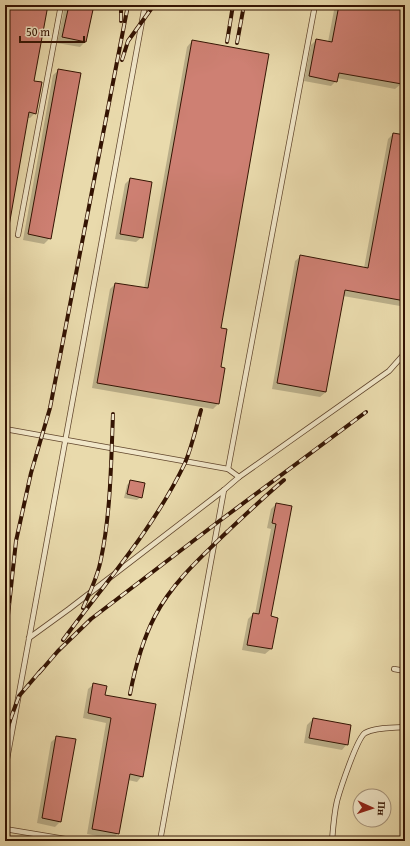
<svg xmlns="http://www.w3.org/2000/svg" width="410" height="846" viewBox="0 0 410 846" font-family="'Gentium Book Plus',serif">
  <rect width="100%" height="100%" fill="#e9daac"/>
  <filter id="stains"><feTurbulence type="fractalNoise" baseFrequency=".005" numOctaves="4"/><feColorMatrix values="0 0 0 0 .2 0 0 0 0 .09 0 0 0 0 .02 0 0 0 .5 -.17"/></filter>
  <radialGradient id="worn" r=".72"><stop offset=".6" stop-color="#630" stop-opacity="0"/><stop offset="1" stop-color="#630" stop-opacity=".3"/></radialGradient>
  <!-- shadow -->
  <g fill="#0003">
    <polygon points="5,5 47,5 33,82 35,113 30,118 27,118 5,240"/>
    <polygon points="65,5 92,5 85,42 80,47 57,43"/>
    <polygon points="335,5 405,5 405,28 400,55 405,55 405,61 401,84 395,89 337,78 336,81 331,86 304,81 311,45 316,40 328,42"/>
    <polygon points="192,41 220,328 218,404 213,409 92,388 110,289 115,284 144,289 187,47"/>
    <polygon points="59,70 50,238 44,244 23,240 53,75"/>
    <polygon points="393,134 405,136 405,301 400,306 343,296 326,392 320,397 272,389 295,261 301,256 364,268 388,139"/>
    <polygon points="130,179 142,237 136,242 115,239 125,184"/>
    <polygon points="131,481 141,497 137,500 124,498 127,485"/>
    <polygon points="276,504 291,507 270,617 276,618 271,649 265,654 242,650 248,619 253,614 255,614 271,529 267,528 271,509"/>
    <polygon points="94,684 104,696 142,776 137,782 128,780 118,833 113,839 87,834 106,723 83,718 88,689"/>
    <polygon points="313,719 347,744 342,750 304,743 307,725"/>
    <polygon points="57,737 61,821 55,827 37,823 51,742"/>
  </g>
  <!-- building -->
  <g fill="#ce8073" stroke="#341403">
    <polygon points="5,5 48,5 34,81 42,82 36,114 29,112 9,226 5,225"/>
    <polygon points="69,5 94,5 86,42 62,37"/>
    <polygon points="339,5 405,5 405,33 401,54 405,54 405,67 402,84 339,73 337,82 309,76 316,39 332,42"/>
    <polygon points="192,40 269,54 221,328 227,329 221,367 225,368 219,404 97,383 115,283 148,288"/>
    <polygon points="58,69 81,73 51,239 28,234"/>
    <polygon points="393,133 405,135 405,301 345,290 326,392 277,383 300,255 368,268"/>
    <polygon points="130,178 152,182 143,238 120,234"/>
    <polygon points="130,480 145,483 142,498 127,494"/>
    <polygon points="276,503 292,506 271,616 278,618 272,649 247,645 253,613 259,614 276,524 272,523"/>
    <polygon points="93,683 107,686 105,695 156,704 143,777 130,774 119,834 92,829 111,718 88,713"/>
    <polygon points="313,718 351,725 348,745 309,738"/>
    <polygon points="56,736 76,739 61,822 42,818"/>
  </g>
  <g fill="none" stroke-linecap="round" stroke-linejoin="round">
    <defs>
      <g id="service">
        <polyline points="18,235 61,5"/>
        <polyline points="5,429 228,469 239,477"/>
        <polyline points="228,469 315,5"/>
        <polyline points="29,638 69,609 224,490 239,477 389,371 405,353"/>
        <polyline points="394,669 405,671"/>
        <polyline points="5,770 145,5"/>
        <polyline points="5,829 77,841"/>
        <polyline points="160,841 224,490"/>
        <path d="M332,841C333,828 334,814 337,801C340,790 357,738 365,733C376,727 393,728 405,727"/>
      </g>
    </defs>
    <!-- service casing -->
    <use href="#service" stroke="#61462d" stroke-width="6"/>
    <!-- service -->
    <use href="#service" stroke="#f1e7c9" stroke-width="4.5"/>
    <defs>
      <g id="rail">
        <polyline points="121,21 121,5"/>
        <polyline points="227,42 233,5"/>
        <polyline points="237,43 244,5"/>
        <polyline points="122,60 128,41 154,5"/>
        <path d="M83,608C90,592 98,576 101,559C111,511 111,462 113,414"/>
        <path d="M63,640C106,582 154,528 185,463C192,446 196,428 201,410"/>
        <polyline points="5,643 16,541 31,473 50,408 128,5"/>
        <polyline points="39,673 58,651 91,619 218,522 366,412"/>
        <path d="M130,694C135,668 142,641 155,616C172,583 201,557 228,531C246,514 265,496 284,480"/>
        <polyline points="5,734 19,696 42,669"/>
      </g>
    </defs>
    <!-- rail casing -->
    <use href="#rail" stroke="#341403" stroke-width="4"/>
    <!-- rail -->
    <use href="#rail" stroke="#f1e7c9" stroke-width="2.5" stroke-dasharray="8" stroke-linecap="butt"/>
  </g>
  <!-- margin -->
  <rect width="410" height="846" fill="none" stroke="#e9daac" stroke-width="20"/>
  <rect x="6" y="6" width="398" height="834" fill="none" stroke="#341403" stroke-width="2"/>
  <rect x="10" y="10" width="390" height="826" fill="none" stroke="#341403"/>
  <!-- north arrow -->
  <g transform="translate(372 808) rotate(93)"><circle r="19" fill="#f1e7c9" stroke="#a5937a"/>
  <path d="M0-3L7 15L0 10L-7 15Z" fill="#8f2418"/>
  <text y="-6" font-size="11" font-weight="bold" text-anchor="middle" fill="#341403">Пн</text>
  </g>
  <!-- scale -->
  <path d="M20 36v6h64v-6" fill="none" stroke="#341403" stroke-width="2"/>
  <text x="26" y="36" font-size="12" fill="#341403" stroke="#f1e7c9" stroke-width="3" paint-order="stroke">50 m</text>
  <rect width="100%" height="100%" filter="url(#stains)"/>
  <rect width="100%" height="100%" fill="url(#worn)"/>
</svg>
